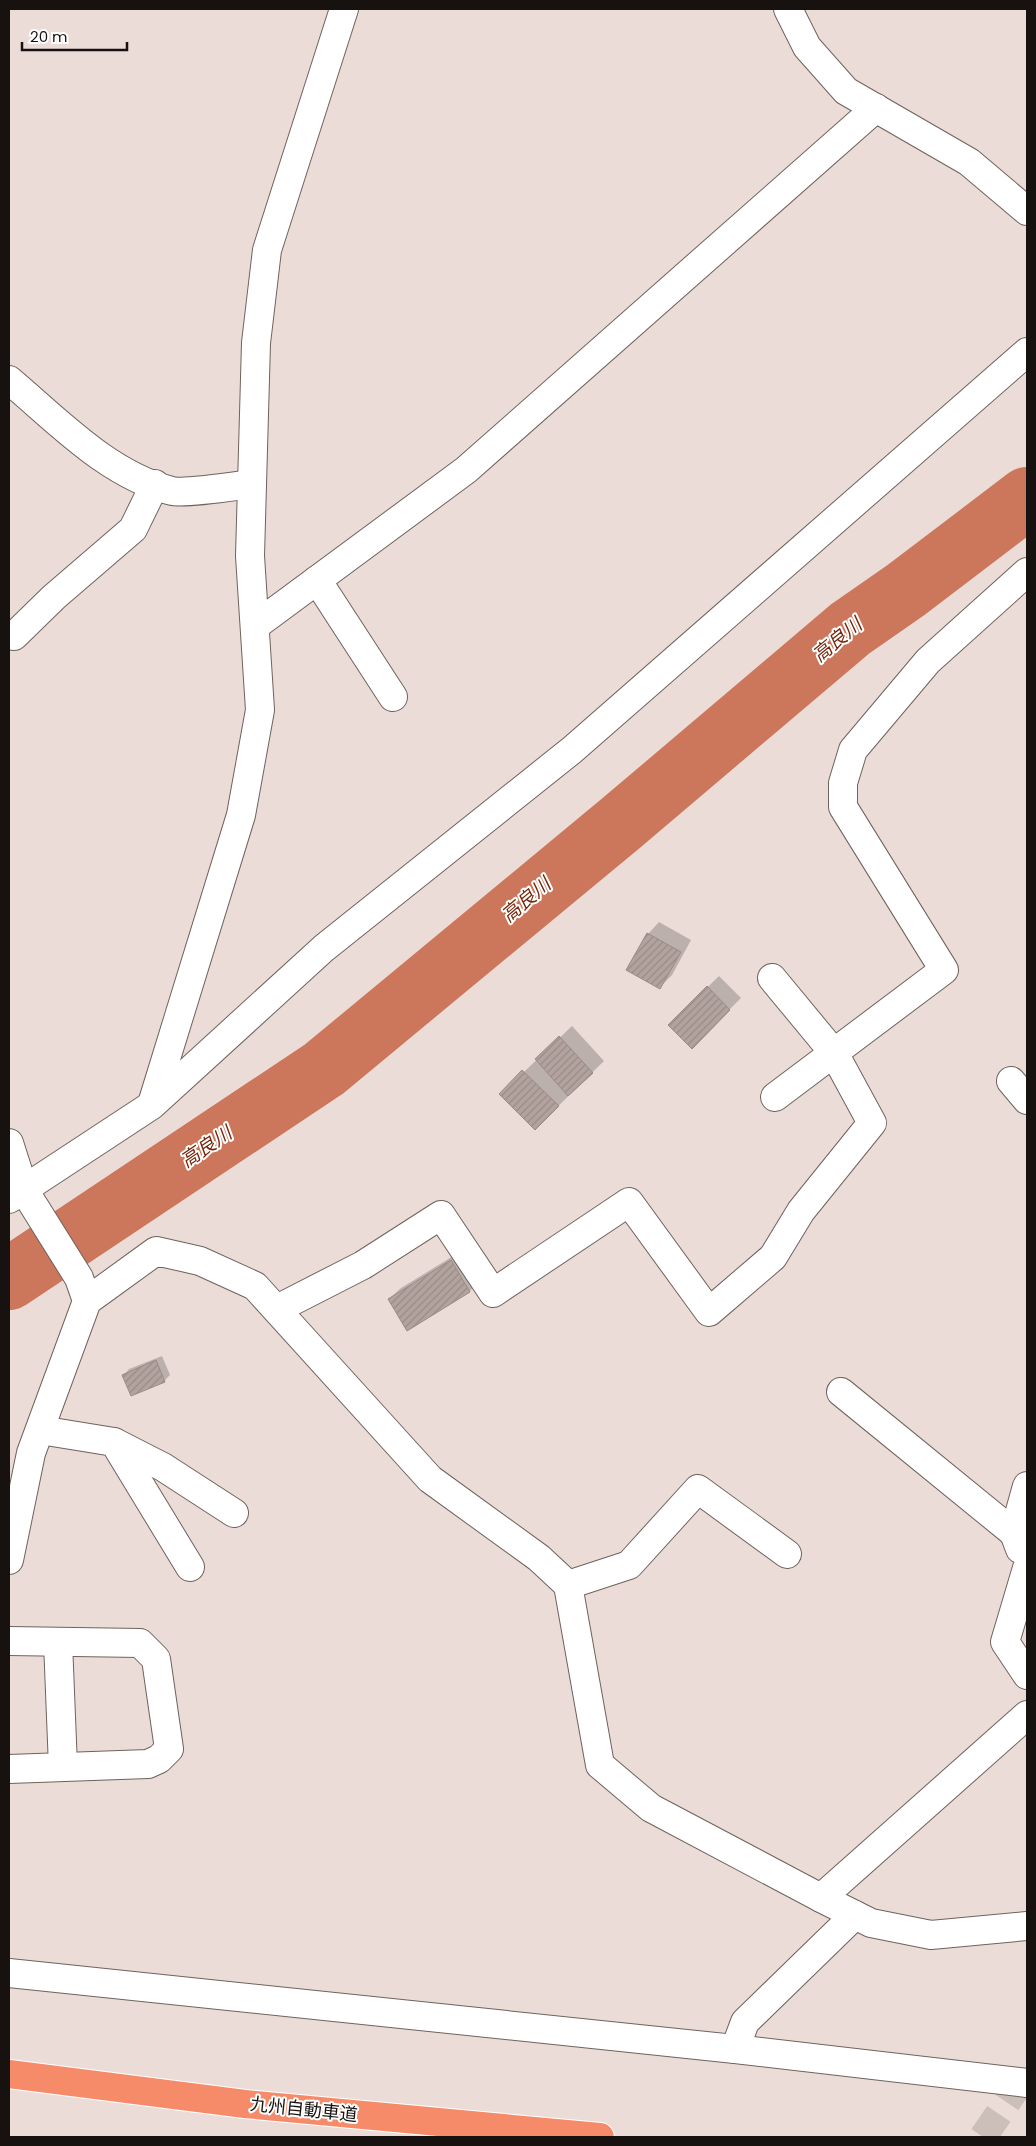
<svg xmlns="http://www.w3.org/2000/svg" width="1036" height="2146" viewBox="0 0 1036 2146" font-family="Poppins,'Noto Sans JP',sans-serif">
  <defs>
    <pattern id="building-hatch" width="6" height="6" patternUnits="userSpaceOnUse" patternTransform="scale(1.25)"><rect width="6" height="6" fill="#b2a39e"/><path d="M-1 1l2-2M0 6l6-6M5 7l2-2" fill="none" stroke="#988b87"/></pattern>
  </defs>
  <rect width="100%" height="100%" fill="#ecdcd7"/>
  <!-- shadow -->
  <g fill="#0003">
    <polygon points="659,922 691,940 672,975 660,987 648,934"/>
    <polygon points="719,976 741,998 692,1047 669,1025"/>
    <polygon points="572,1026 604,1061 535,1129 501,1094"/>
    <polygon points="463,1250 481,1279 470,1291 408,1329 389,1299 401,1288"/>
    <polygon points="162,1356 170,1375 164,1381 124,1375 129,1369"/>
  </g>
  <g fill="none" stroke-linecap="round" stroke-linejoin="round">
    <!-- river -->
    <polyline stroke="#cc765b" stroke-width="62" points="9,1279 324,1069 620,824 850,629 906,590 1027,498"/>
  </g>
  <!-- building -->
  <g fill="url(#building-hatch)" stroke="#9a8b87">
    <polygon points="647,933 681,952 660,989 626,970"/>
    <polygon points="707,986 730,1010 692,1049 668,1025"/>
    <polygon points="559,1036 593,1073 568,1096 535,1059"/>
    <polygon points="522,1070 559,1106 535,1130 499,1094"/>
    <polygon points="451,1260 470,1292 407,1331 388,1299"/>
    <polygon points="156,1360 165,1382 131,1396 122,1375"/>
  </g>
  <g fill="none" stroke-linecap="round" stroke-linejoin="round">
    <!-- street-tunnel -->
    <polyline stroke="#ccbeb9" stroke-width="28" stroke-dasharray="28 14" stroke-linecap="butt" points="983,2137 1020,2083"/>
    <defs>
      <g id="street">
        <polyline points="788,9 807,47 846,91 969,162 1027,211"/>
        <path d="M9,380C58,421 108,475 172,491C185,494 236,486 252,484"/>
        <polyline points="317,580 393,697"/>
        <polyline points="255,626 466,470 876,108"/>
        <polyline points="14,636 54,597 133,529 155,484"/>
        <polyline points="1011,1081 1027,1100"/>
        <polyline points="775,1097 944,970 843,807 843,783 853,750 928,661 1027,572"/>
        <polyline points="152,1104 241,815 260,710 250,556 256,343 267,250 344,9"/>
        <polyline points="9,1143 24,1190 79,1278 87,1301"/>
        <polyline points="9,1199 152,1105 324,948 572,750 1027,352"/>
        <polyline points="277,1309 363,1265 441,1215 493,1293 629,1202 709,1312 773,1257 801,1211 872,1123 834,1053 772,978"/>
        <polyline points="841,1392 1014,1533"/>
        <polyline points="40,1430 114,1442 190,1567"/>
        <polyline points="114,1442 163,1467 234,1513"/>
        <polyline points="1020,1549 1014,1533 1027,1486"/>
        <polyline points="9,1560 31,1453 87,1301 156,1251 200,1261 255,1286 430,1479 539,1558 568,1585 600,1765 651,1808 821,1898 1027,1715"/>
        <polyline points="1027,1568 1005,1642 1027,1675"/>
        <polyline points="568,1585 629,1565 698,1489 787,1554"/>
        <polyline points="9,1641 140,1643 156,1659 169,1749 159,1759 148,1764 9,1769"/>
        <polyline points="58,1642 63,1767"/>
        <polyline points="821,1898 871,1923 931,1935 1027,1926"/>
        <polyline points="9,1973 735,2049 1027,2083"/>
        <polyline points="735,2049 745,2022 855,1915"/>
      </g>
      <polyline id="highway" points="9,2074 245,2104 600,2137"/>
    </defs>
    <!-- street casing -->
    <use href="#street" stroke="#6f625d" stroke-width="30"/>
    <!-- highway casing -->
    <use href="#highway" stroke="#fff" stroke-width="30"/>
    <!-- street -->
    <use href="#street" stroke="#fff" stroke-width="28"/>
    <!-- highway -->
    <use href="#highway" stroke="#f68b6a" stroke-width="28"/>
  </g>
  <g text-anchor="middle" dominant-baseline="central" stroke-width="4" stroke-linejoin="round" paint-order="stroke">
    <!-- street labels -->
    <g font-size="18" fill="#171210" stroke="#fff">
      <text transform="translate(304 2109) rotate(6)">九州自動車道</text>
    </g>
    <!-- water labels -->
    <g font-size="19" font-style="italic" fill="#75270b" stroke="#fff">
      <text transform="translate(837 640) rotate(-39)">高良川</text>
      <text transform="translate(526 900) rotate(-40)">高良川</text>
      <text transform="translate(206 1147) rotate(-34)">高良川</text>
    </g>
  </g>
  <!-- border -->
  <rect width="1036" height="2146" fill="none" stroke="#171210" stroke-width="20"/>
  <!-- scale -->
  <path d="M22 42v8h105v-8" fill="none" stroke="#171210" stroke-width="2.5"/>
  <text x="30" y="42" font-size="15" fill="#171210" stroke="#ffffff" stroke-width="4" paint-order="stroke">20 m</text>
</svg>
